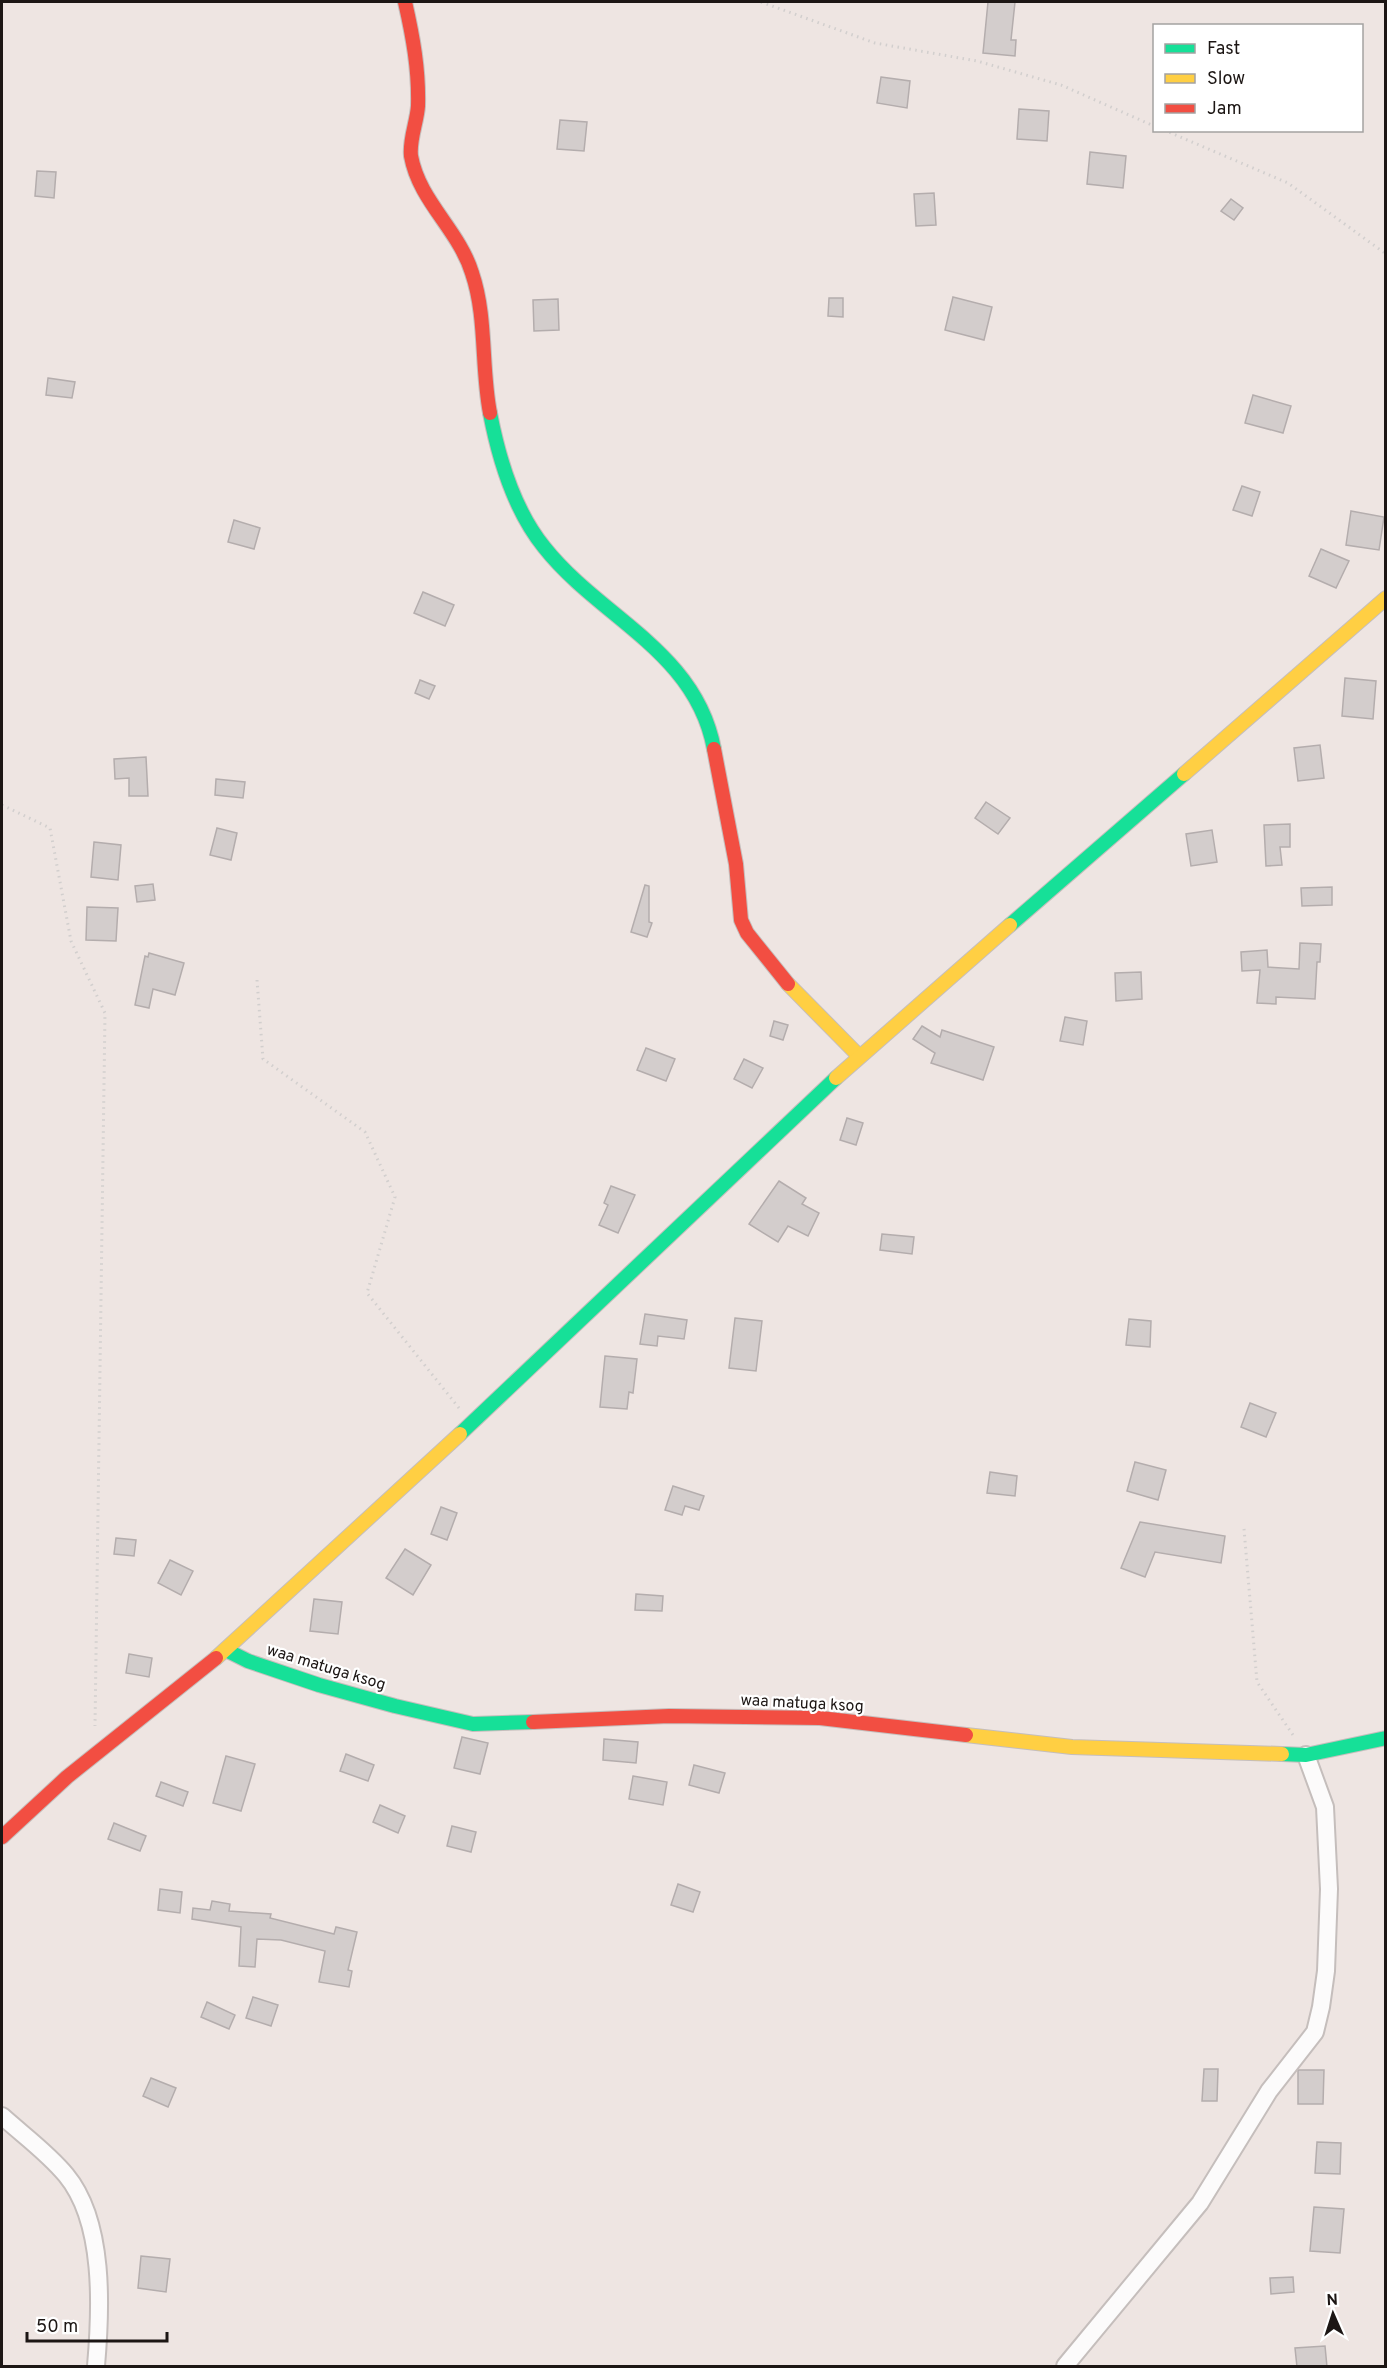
<svg xmlns="http://www.w3.org/2000/svg" width="1387" height="2368" viewBox="0 0 1387 2368" font-family="Overpass,sans-serif">
  <rect width="100%" height="100%" fill="#eee5e2"/>
  <!-- building -->
  <g fill="#d3cdcc" stroke="#b4adad" stroke-width="1.5">
    <polygon points="988,2 1015,2 1011,40 1016,40 1015,56 983,53"/>
    <polygon points="881,77 910,81 907,108 877,103"/>
    <polygon points="1019,109 1049,111 1047,141 1017,139"/>
    <polygon points="560,120 587,122 584,151 557,149"/>
    <polygon points="1090,152 1126,156 1123,188 1087,184"/>
    <polygon points="37,171 56,172 54,198 35,196"/>
    <polygon points="934,193 936,225 916,226 914,194"/>
    <polygon points="1231,199 1243,208 1234,220 1221,211"/>
    <polygon points="953,297 992,307 984,340 945,330"/>
    <polygon points="829,298 843,298 843,317 828,316"/>
    <polygon points="558,299 559,330 534,331 533,300"/>
    <polygon points="48,378 75,382 72,398 46,395"/>
    <polygon points="1253,395 1291,406 1283,433 1245,423"/>
    <polygon points="1242,486 1260,492 1252,516 1233,510"/>
    <polygon points="1351,511 1384,517 1379,550 1346,545"/>
    <polygon points="234,520 260,528 254,549 228,542"/>
    <polygon points="1321,549 1349,561 1336,588 1309,576"/>
    <polygon points="423,592 454,605 445,626 414,613"/>
    <polygon points="1345,678 1376,681 1373,719 1342,716"/>
    <polygon points="420,680 435,686 429,699 415,693"/>
    <polygon points="1320,745 1324,778 1298,781 1294,748"/>
    <polygon points="146,757 148,796 129,796 129,778 115,779 114,759"/>
    <polygon points="216,779 245,782 243,798 215,795"/>
    <polygon points="986,802 1010,818 998,834 975,818"/>
    <polygon points="1290,824 1290,847 1280,847 1282,865 1266,866 1264,825"/>
    <polygon points="217,828 237,833 231,860 210,855"/>
    <polygon points="1212,830 1217,862 1191,866 1186,834"/>
    <polygon points="94,842 121,845 118,880 91,877"/>
    <polygon points="153,884 155,900 137,902 135,886"/>
    <polygon points="645,885 649,886 649,922 652,923 647,937 631,932"/>
    <polygon points="1332,887 1332,905 1302,906 1301,888"/>
    <polygon points="87,907 118,908 116,941 86,940"/>
    <polygon points="1300,943 1321,944 1320,962 1317,962 1315,999 1276,997 1276,1004 1257,1003 1260,970 1242,971 1241,952 1267,950 1268,967 1299,969"/>
    <polygon points="149,953 184,963 175,995 153,989 149,1008 135,1005 145,956 148,957"/>
    <polygon points="1141,972 1142,999 1116,1001 1115,973"/>
    <polygon points="1065,1017 1087,1021 1083,1045 1060,1041"/>
    <polygon points="774,1021 788,1025 783,1040 770,1036"/>
    <polygon points="922,1026 940,1037 942,1030 994,1047 983,1080 931,1063 935,1053 913,1039"/>
    <polygon points="646,1048 675,1059 666,1081 637,1070"/>
    <polygon points="744,1059 763,1068 752,1088 734,1079"/>
    <polygon points="847,1118 863,1123 856,1145 840,1140"/>
    <polygon points="779,1181 806,1198 802,1204 819,1213 808,1236 788,1226 778,1242 749,1224"/>
    <polygon points="611,1186 635,1195 618,1233 599,1225 608,1205 604,1203"/>
    <polygon points="882,1234 914,1237 912,1254 880,1250"/>
    <polygon points="645,1314 687,1320 684,1339 658,1336 657,1346 640,1344"/>
    <polygon points="735,1318 762,1321 756,1371 729,1368"/>
    <polygon points="1129,1319 1151,1321 1150,1347 1126,1345"/>
    <polygon points="605,1356 637,1359 633,1393 629,1392 627,1409 600,1407"/>
    <polygon points="1250,1403 1276,1413 1266,1437 1241,1427"/>
    <polygon points="1135,1462 1166,1470 1158,1500 1127,1491"/>
    <polygon points="990,1472 1017,1476 1015,1496 987,1493"/>
    <polygon points="673,1486 704,1496 699,1510 685,1506 682,1515 665,1510"/>
    <polygon points="441,1507 457,1513 447,1540 431,1534"/>
    <polygon points="1140,1522 1225,1536 1221,1563 1155,1552 1145,1577 1121,1568"/>
    <polygon points="116,1538 136,1540 134,1556 114,1554"/>
    <polygon points="405,1549 431,1565 413,1595 386,1578"/>
    <polygon points="170,1560 193,1571 181,1595 158,1583"/>
    <polygon points="636,1594 663,1596 662,1611 635,1610"/>
    <polygon points="314,1599 342,1602 338,1634 310,1631"/>
    <polygon points="129,1654 152,1658 149,1677 126,1673"/>
    <polygon points="462,1737 488,1743 480,1774 454,1768"/>
    <polygon points="604,1739 638,1742 636,1763 603,1760"/>
    <polygon points="346,1754 374,1765 368,1781 340,1771"/>
    <polygon points="226,1756 255,1764 241,1811 213,1803"/>
    <polygon points="694,1765 725,1773 719,1793 689,1785"/>
    <polygon points="633,1776 667,1782 663,1805 629,1799"/>
    <polygon points="161,1782 188,1792 183,1806 156,1796"/>
    <polygon points="380,1805 405,1816 398,1833 373,1822"/>
    <polygon points="114,1823 146,1836 140,1851 108,1839"/>
    <polygon points="452,1826 476,1832 471,1852 447,1846"/>
    <polygon points="678,1884 700,1892 693,1912 671,1905"/>
    <polygon points="160,1889 182,1892 180,1913 158,1910"/>
    <polygon points="212,1901 230,1904 229,1911 271,1914 270,1918 334,1934 336,1927 357,1932 348,1970 352,1971 349,1987 319,1982 325,1951 281,1940 257,1939 255,1967 239,1966 241,1927 192,1919 193,1908 210,1910"/>
    <polygon points="253,1997 278,2005 271,2026 246,2018"/>
    <polygon points="207,2002 235,2015 229,2029 201,2017"/>
    <polygon points="1204,2069 1218,2069 1217,2101 1202,2101"/>
    <polygon points="1298,2070 1324,2070 1323,2104 1298,2104"/>
    <polygon points="151,2078 176,2088 168,2107 143,2096"/>
    <polygon points="1317,2142 1341,2143 1340,2174 1315,2173"/>
    <polygon points="1314,2207 1344,2209 1340,2253 1310,2251"/>
    <polygon points="141,2256 170,2259 166,2292 138,2288"/>
    <polygon points="1293,2277 1294,2292 1271,2294 1270,2278"/>
    <polygon points="1325,2346 1327,2367 1297,2367 1295,2348"/>
  </g>
  <g fill="none" stroke-linecap="round" stroke-linejoin="round">
    <defs>
      <g id="street">
        <path d="M2,2116C23,2135 48,2153 66,2175C105,2222 101,2309 96,2366"/>
        <polyline points="1065,2366 1200,2203 1269,2091 1315,2032 1321,2007 1326,1971 1329,1889 1325,1807 1306,1755"/>
      </g>
      <g id="fast">
        <path d="M490,413C499,460 514,510 544,547C600,618 696,651 714,749"/>
        <polyline points="1010,925 1184,774"/>
        <polyline points="460,1434 836,1078"/>
        <polyline points="226,1650 248,1661 319,1685 395,1706 473,1724 533,1722"/>
        <polyline points="1282,1754 1306,1755 1386,1738"/>
      </g>
      <g id="slow">
        <polyline points="1184,774 1386,598"/>
        <polyline points="788,984 859,1056"/>
        <polyline points="836,1078 1010,925"/>
        <polyline points="216,1658 460,1434"/>
        <polyline points="966,1735 1072,1747 1282,1754"/>
      </g>
      <g id="jam">
        <path d="M405,2C413,37 419,70 418,106C417,122 409,140 411,156C419,201 459,230 472,273C487,317 481,367 490,413"/>
        <polyline points="714,749 736,864 741,920 747,933 788,984"/>
        <polyline points="533,1722 669,1716 820,1718 966,1735"/>
        <polyline points="2,1837 67,1777 216,1658"/>
      </g>
    </defs>
    <!-- street casing -->
    <use href="#street" stroke="#c5bebc" stroke-width="20"/>
    <!-- fast casing -->
    <use href="#fast" stroke="#c5bebc" stroke-width="16"/>
    <!-- slow casing -->
    <use href="#slow" stroke="#c5bebc" stroke-width="16"/>
    <!-- jam casing -->
    <use href="#jam" stroke="#c5bebc" stroke-width="16"/>
    <!-- path -->
    <g stroke="#d2cfce" stroke-width="3" stroke-dasharray="1.5 4.5" stroke-linecap="butt">
      <polyline points="761,2 875,43 977,61 1061,85 1154,126"/>
      <polyline points="1164,130 1288,183 1386,254"/>
      <polyline points="2,805 50,828 71,941 105,1013 95,1726"/>
      <polyline points="257,980 263,1059 365,1132 395,1197 367,1293 459,1408"/>
      <polyline points="1244,1529 1257,1682 1293,1735"/>
    </g>
    <!-- street -->
    <use href="#street" stroke="#fcfbfb" stroke-width="16"/>
    <!-- fast -->
    <use href="#fast" stroke="#16e098" stroke-width="14"/>
    <!-- slow -->
    <use href="#slow" stroke="#ffcf43" stroke-width="14"/>
    <!-- jam -->
    <use href="#jam" stroke="#f24e42" stroke-width="14"/>
  </g>
  <g text-anchor="middle" dominant-baseline="central" stroke-width="4.5" stroke-linejoin="round" paint-order="stroke">
    <!-- street labels -->
    <g font-size="16" fill="#1c1614" stroke="#fff">
      <text transform="translate(326 1668) rotate(17)">waa matuga ksog</text>
      <text transform="translate(802 1704) rotate(3)">waa matuga ksog</text>
    </g>
  </g>
  <!-- border -->
  <rect width="1387" height="2368" fill="none" stroke="#1c1614" stroke-width="6"/>
  <!-- legend -->
  <rect x="1153" y="24" width="210" height="108" fill="#ffffff" stroke="#a4a2a1" stroke-width="1.5"/>
  <rect x="1165" y="44" width="30" height="9" fill="#16e098" stroke="#a4a2a1" stroke-width="1.5"/>
  <text x="1207" y="54" font-size="18" fill="#1c1614">Fast</text>
  <rect x="1165" y="74" width="30" height="9" fill="#ffcf43" stroke="#a4a2a1" stroke-width="1.5"/>
  <text x="1207" y="84" font-size="18" fill="#1c1614">Slow</text>
  <rect x="1165" y="104" width="30" height="9" fill="#f24e42" stroke="#a4a2a1" stroke-width="1.5"/>
  <text x="1207" y="114" font-size="18" fill="#1c1614">Jam</text>
  <!-- north arrow -->
  <g transform="translate(1333 2314) rotate(357)" stroke="#ffffff" stroke-width="4.5" paint-order="stroke">
  <path d="M0-4.5L10 22L0 15L-10 22Z" fill="#1c1614"/>
  <text y="-9" font-size="16" font-weight="bold" text-anchor="middle" fill="#1c1614">N</text>
  </g>
  <!-- scale -->
  <path d="M27 2332v9h140v-9" fill="none" stroke="#1c1614" stroke-width="3"/>
  <text x="36" y="2332" font-size="18" fill="#1c1614" stroke="#ffffff" stroke-width="4.5" paint-order="stroke">50 m</text>
</svg>
